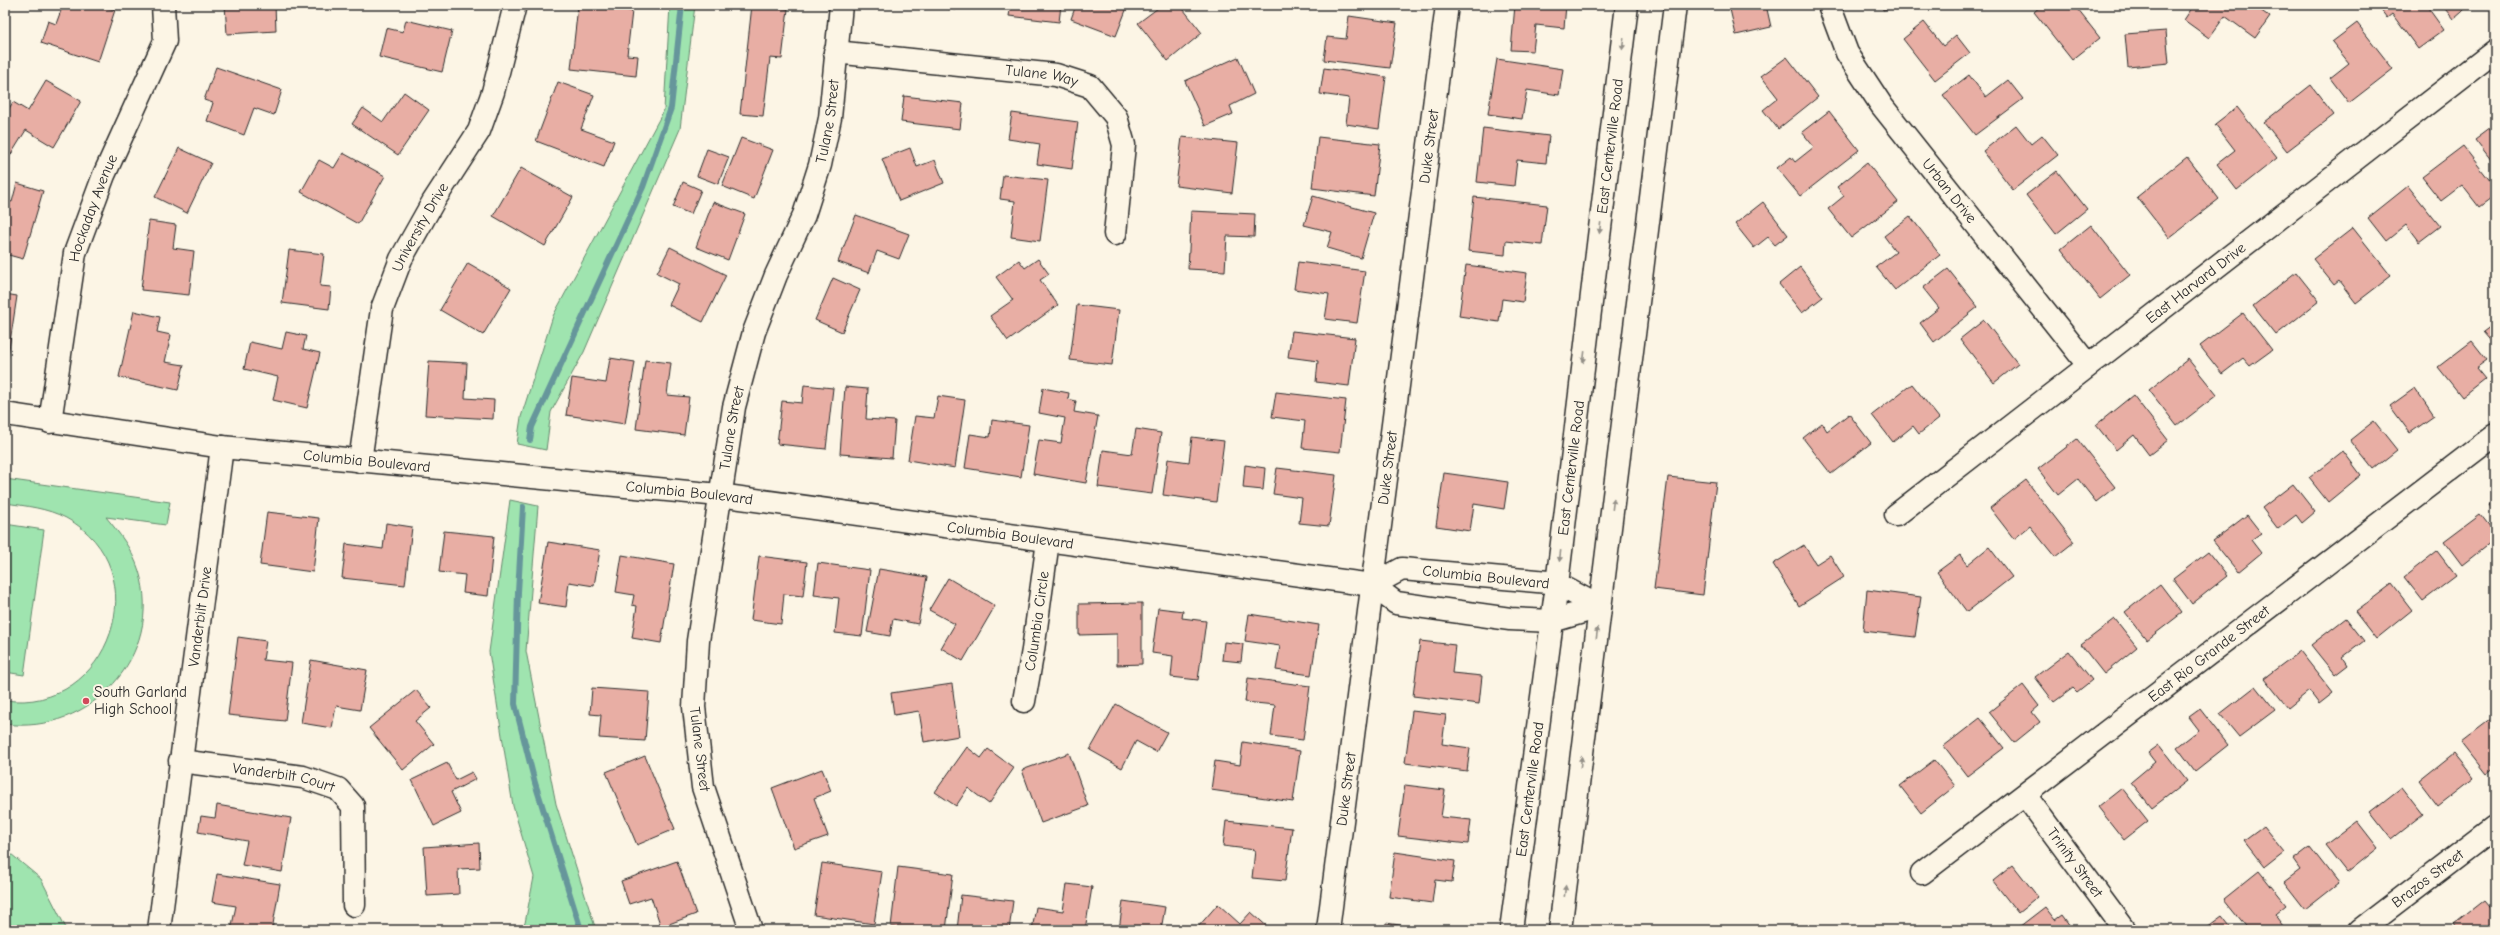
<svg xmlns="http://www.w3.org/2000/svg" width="2500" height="935" viewBox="0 0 2500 935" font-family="'Comic Neue',sans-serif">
  <rect width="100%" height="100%" fill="#fcf5e5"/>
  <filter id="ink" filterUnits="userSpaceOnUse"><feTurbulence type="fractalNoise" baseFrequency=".025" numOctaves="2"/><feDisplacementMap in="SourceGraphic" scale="8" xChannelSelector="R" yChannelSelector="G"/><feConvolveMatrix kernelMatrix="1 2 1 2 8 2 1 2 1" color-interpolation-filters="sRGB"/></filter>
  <g filter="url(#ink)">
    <!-- green -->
    <g fill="#9fe4af" stroke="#65886d">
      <polygon points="670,5 695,5 680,129 584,352 551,412 546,450 517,444 521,417 553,316 664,110"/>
      <path d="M5,479L170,502L166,525L106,517C120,534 132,549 139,571C165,655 90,736 5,724V700C110,715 160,568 66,518C47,508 26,506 5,503Z"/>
      <polygon points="510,500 538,506 526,651 556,804 596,930 519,930 525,923 534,877 513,806 489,652"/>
      <polygon points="5,524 44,530 24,675 5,672"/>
      <polygon points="5,849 41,879 67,930 5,930"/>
    </g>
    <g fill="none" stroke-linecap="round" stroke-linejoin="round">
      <!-- stream -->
      <g stroke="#66969b" stroke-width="6">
        <polyline points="530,440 532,427 643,187 671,108 682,5"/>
        <polyline points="523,507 518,592 515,704 535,783 581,930"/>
      </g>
    </g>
    <!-- building -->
    <g fill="#e8aea4" stroke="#2b2b2b">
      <polygon points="63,5 99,5 115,10 98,62 41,43 48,21 56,24"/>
      <polygon points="225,5 275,5 276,31 227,34"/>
      <polygon points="752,5 788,9 782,59 770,58 763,116 740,114"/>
      <polygon points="925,5 957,5 956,10"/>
      <polygon points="1011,5 1061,5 1059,22 1009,16"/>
      <polygon points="1076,5 1128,5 1116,36 1071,19"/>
      <polygon points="1162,5 1180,5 1202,33 1168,61 1138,23"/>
      <polygon points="1515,5 1566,5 1564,28 1536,25 1533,51 1511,50"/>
      <polygon points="1729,5 1766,5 1771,27 1736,35"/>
      <polygon points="1882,5 1904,5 1883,10"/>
      <polygon points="2042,5 2074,5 2100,38 2072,60 2034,12"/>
      <polygon points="2194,5 2253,5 2270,17 2255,38 2225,16 2209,38 2184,20"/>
      <polygon points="2377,5 2426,5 2444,30 2418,49 2392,14 2387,18"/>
      <polygon points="2442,5 2469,5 2453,19"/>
      <polygon points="578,6 632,11 627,55 638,56 636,76 571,69"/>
      <polygon points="1349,16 1397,23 1390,68 1324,60 1327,37 1346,39"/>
      <polygon points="406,20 452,31 442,72 379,57 386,28 403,32"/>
      <polygon points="1924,22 1943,46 1956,35 1970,53 1935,80 1903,39"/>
      <polygon points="2357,23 2393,69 2349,103 2330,78 2349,63 2332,42"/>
      <polygon points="2166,31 2169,63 2128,67 2125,34"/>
      <polygon points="1238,57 1254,94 1230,106 1233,114 1205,126 1185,81"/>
      <polygon points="1787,57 1818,97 1778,129 1763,110 1778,98 1761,76"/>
      <polygon points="1497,59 1563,69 1559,95 1527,90 1522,119 1488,114"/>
      <polygon points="216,67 282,90 274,115 254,108 244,135 207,121 213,103 204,100"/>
      <polygon points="1324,68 1386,77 1379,129 1346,124 1349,98 1320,94"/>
      <polygon points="1969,75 1986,97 2008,80 2023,99 1975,135 1943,95"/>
      <polygon points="46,81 81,101 54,147 26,130 10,156 5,153 5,115 13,102 28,111"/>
      <polygon points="558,82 594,95 581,129 614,141 604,167 536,141"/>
      <polygon points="2311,85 2334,115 2287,151 2264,122"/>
      <polygon points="404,92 429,110 398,155 352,124 363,108 383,122"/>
      <polygon points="904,96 963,103 960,129 901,122"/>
      <polygon points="2237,107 2277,158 2237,190 2217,164 2235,150 2215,124"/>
      <polygon points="1829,111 1859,150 1800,196 1777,168 1791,157 1795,162 1814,147 1802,132"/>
      <polygon points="1012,113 1078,122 1072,169 1037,164 1040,144 1008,139"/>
      <polygon points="2495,124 2495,165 2475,139"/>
      <polygon points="2016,125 2031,144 2042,135 2058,155 2013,190 1983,151"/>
      <polygon points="1483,128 1549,136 1546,163 1517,160 1514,186 1477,182"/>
      <polygon points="1182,137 1238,143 1232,193 1176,186"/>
      <polygon points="1318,137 1380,144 1374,196 1312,188"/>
      <polygon points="741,138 773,150 754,199 722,186"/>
      <polygon points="2463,146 2495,187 2495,195 2479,207 2462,185 2441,201 2422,177"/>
      <polygon points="179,148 211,163 187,213 155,197"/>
      <polygon points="910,148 917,167 935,160 944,183 899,201 882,159"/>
      <polygon points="707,149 729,157 718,184 697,176"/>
      <polygon points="343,153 385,176 358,224 301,192 319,160 334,168"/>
      <polygon points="2187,157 2219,199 2169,238 2137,197"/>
      <polygon points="1867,163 1898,202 1851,238 1828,209 1844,196 1837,187"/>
      <polygon points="521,168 573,197 545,246 493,216"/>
      <polygon points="2057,171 2087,209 2056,234 2026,195"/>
      <polygon points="1003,175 1048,180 1040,241 1011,237 1015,201 1000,199"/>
      <polygon points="683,182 701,190 691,214 673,207"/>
      <polygon points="17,183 43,191 23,259 5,254 5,200 12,202"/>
      <polygon points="2408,186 2440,226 2419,242 2406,225 2386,241 2368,218"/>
      <polygon points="1313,196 1374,213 1361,258 1327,248 1332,232 1304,225"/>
      <polygon points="1474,197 1547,205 1542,245 1506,241 1505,255 1468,251"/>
      <polygon points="713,202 745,214 728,260 696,247"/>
      <polygon points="1763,202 1788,235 1775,245 1768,237 1754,248 1735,224"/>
      <polygon points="1191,211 1255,214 1254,237 1227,236 1225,271 1188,269"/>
      <polygon points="856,215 909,234 899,259 877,251 869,273 838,262"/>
      <polygon points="1910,216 1940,255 1895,290 1876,267 1896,252 1884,236"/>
      <polygon points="149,221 176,225 173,248 194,251 189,295 141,290"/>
      <polygon points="2091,225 2130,275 2100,299 2061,249"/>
      <polygon points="2353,228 2391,276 2356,303 2339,281 2334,285 2313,259"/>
      <polygon points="670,247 726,275 703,322 669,305 679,284 657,273"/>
      <polygon points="289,250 324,254 320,286 331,287 329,309 282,303"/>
      <polygon points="1038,259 1049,274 1040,280 1058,305 1008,341 990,316 1013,300 996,277 1019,260 1025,268"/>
      <polygon points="1298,262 1365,271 1357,323 1325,319 1329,294 1294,289"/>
      <polygon points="468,263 511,288 483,335 440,310"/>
      <polygon points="1466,265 1527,273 1523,302 1502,299 1499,322 1459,316"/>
      <polygon points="1800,267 1823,297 1802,313 1779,284"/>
      <polygon points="1948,269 1978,307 1934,342 1920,323 1939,308 1923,288"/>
      <polygon points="2296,272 2319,301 2276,335 2253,306"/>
      <polygon points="833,278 860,290 842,332 815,320"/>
      <polygon points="5,294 17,296 7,362 5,362"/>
      <polygon points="1077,305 1119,310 1112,365 1070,360"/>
      <polygon points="134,311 160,317 157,332 171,335 165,362 184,365 178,390 119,377"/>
      <polygon points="2243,313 2272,350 2250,366 2243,358 2222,374 2200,346"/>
      <polygon points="1984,320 2018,364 1994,383 1960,339"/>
      <polygon points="2495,323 2495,346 2483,332"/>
      <polygon points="1292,331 1355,338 1349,386 1316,382 1318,361 1288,357"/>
      <polygon points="286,332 306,336 303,349 320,353 307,408 273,400 278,377 244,369 250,342 282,349"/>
      <polygon points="2472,341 2487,360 2476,368 2485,379 2462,397 2438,367"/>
      <polygon points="610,358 635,362 625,424 566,415 572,378 606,383"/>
      <polygon points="2188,359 2217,395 2177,426 2149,390"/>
      <polygon points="645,360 671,363 667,395 689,397 684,435 636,429"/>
      <polygon points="429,361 467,363 465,398 494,400 493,419 425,415"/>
      <polygon points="1912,384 1939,418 1919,434 1913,426 1893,442 1872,415"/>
      <polygon points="804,385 833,388 826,449 777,444 782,401 802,403"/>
      <polygon points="845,387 868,389 866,419 895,421 892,458 840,454"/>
      <polygon points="1043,388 1069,393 1068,399 1076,401 1074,412 1098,416 1086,483 1033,474 1039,440 1061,443 1065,418 1039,413"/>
      <polygon points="2415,388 2434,416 2410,433 2390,406"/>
      <polygon points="1276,392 1346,400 1340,452 1302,448 1305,421 1272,417"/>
      <polygon points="2133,395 2168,440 2149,455 2134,435 2116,450 2096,425"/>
      <polygon points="938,396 965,400 955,468 908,460 915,416 934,418"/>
      <polygon points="1849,414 1871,443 1831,474 1803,438 1822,423 1827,431"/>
      <polygon points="992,420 1029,425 1021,477 965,468 970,434 990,437"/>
      <polygon points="2374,421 2397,450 2373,469 2350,440"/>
      <polygon points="1136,429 1161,433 1152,494 1098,487 1103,450 1132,454"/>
      <polygon points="1192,437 1224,441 1216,502 1163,495 1168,459 1189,462"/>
      <polygon points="2077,439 2115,487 2096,502 2078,479 2058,495 2038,469"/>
      <polygon points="2343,451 2361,475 2328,502 2309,478"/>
      <polygon points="1245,465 1265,468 1263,490 1243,488"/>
      <polygon points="1277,468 1336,475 1329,526 1299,523 1302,498 1273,494"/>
      <polygon points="1444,473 1508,482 1504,509 1474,504 1470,531 1436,526"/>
      <polygon points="1668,477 1716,482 1703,595 1654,589"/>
      <polygon points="2026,480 2074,542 2055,557 2030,526 2014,539 1990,508"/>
      <polygon points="2293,484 2315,512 2302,523 2296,515 2278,529 2262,508"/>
      <polygon points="2495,500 2495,513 2489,505"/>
      <polygon points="267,512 319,518 313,572 260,565"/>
      <polygon points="2480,514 2495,533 2495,539 2462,565 2444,541"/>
      <polygon points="2247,515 2261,533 2251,540 2261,553 2238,572 2213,541"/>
      <polygon points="386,523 412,527 405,585 342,578 346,544 383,549"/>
      <polygon points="444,531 494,536 488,596 463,593 465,575 439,572"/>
      <polygon points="548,542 600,550 594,586 569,582 566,607 538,603"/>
      <polygon points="1804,545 1816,564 1830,555 1844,577 1799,606 1773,564"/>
      <polygon points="1989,547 2012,577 1967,612 1937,572 1960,555 1967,565"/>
      <polygon points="2437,551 2456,576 2423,601 2404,577"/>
      <polygon points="2208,552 2227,576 2192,604 2173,579"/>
      <polygon points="622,555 674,564 661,643 632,638 637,606 632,605 634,595 616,592"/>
      <polygon points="759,556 807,562 803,596 784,594 781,624 751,620"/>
      <polygon points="818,563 870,570 862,636 835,633 839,598 814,595"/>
      <polygon points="879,569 927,577 918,624 893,619 890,636 867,632"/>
      <polygon points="948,578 995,606 963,661 941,648 955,624 929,610"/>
      <polygon points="2160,584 2182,613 2147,640 2125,612"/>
      <polygon points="2392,584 2412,610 2376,639 2355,612"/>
      <polygon points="1867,590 1921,597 1915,637 1863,631"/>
      <polygon points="1142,603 1142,664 1117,665 1117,634 1079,635 1079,604"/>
      <polygon points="1158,608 1183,611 1182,618 1206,621 1198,680 1171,677 1173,656 1152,653"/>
      <polygon points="1249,614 1319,625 1311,675 1276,670 1280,646 1245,641"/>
      <polygon points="2346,618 2364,641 2343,657 2348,665 2335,675 2311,645"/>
      <polygon points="2115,619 2137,647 2104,674 2081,645"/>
      <polygon points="238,637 266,641 263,660 292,663 285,721 228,715"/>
      <polygon points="1420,641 1455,645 1452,673 1482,676 1479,704 1413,696"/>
      <polygon points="1224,642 1243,644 1241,662 1222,660"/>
      <polygon points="2069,651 2092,680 2077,692 2073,688 2054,702 2035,677"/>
      <polygon points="2300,651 2333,693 2319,704 2309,691 2288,708 2264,678"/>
      <polygon points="311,660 367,670 360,710 336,706 332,728 301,723"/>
      <polygon points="1248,678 1310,686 1303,740 1271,736 1275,705 1245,702"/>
      <polygon points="952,684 959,736 924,742 919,711 894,715 891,693"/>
      <polygon points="2023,685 2039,706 2032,712 2040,722 2014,743 1989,712"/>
      <polygon points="2256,686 2275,710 2239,737 2220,714"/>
      <polygon points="592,688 649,692 645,741 599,738 601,715 590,714"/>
      <polygon points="416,690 431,708 415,721 434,744 403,770 369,728"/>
      <polygon points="1116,704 1167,732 1156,752 1136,741 1122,768 1090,750"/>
      <polygon points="2200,709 2228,745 2195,771 2177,747 2199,730 2189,717"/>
      <polygon points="1412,711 1446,715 1442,744 1470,748 1467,771 1405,763"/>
      <polygon points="2495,716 2495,767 2486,774 2461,742"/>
      <polygon points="1980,718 2004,748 1967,776 1944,746"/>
      <polygon points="1243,742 1300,751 1293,802 1211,790 1215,761 1240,765"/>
      <polygon points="2159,745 2187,781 2152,808 2131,782 2155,762 2148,753"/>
      <polygon points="967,747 981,758 988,749 1014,768 989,804 968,788 956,806 935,792"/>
      <polygon points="1069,753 1088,806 1041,823 1022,770"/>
      <polygon points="2454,753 2474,778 2438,806 2419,781"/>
      <polygon points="645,756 675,829 637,845 606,772"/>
      <polygon points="1934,760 1955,786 1921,813 1900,786"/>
      <polygon points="447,763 456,780 472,772 476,779 451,792 461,813 434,826 412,780"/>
      <polygon points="822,769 831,791 814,798 828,836 794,848 772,788"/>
      <polygon points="1405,785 1445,790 1441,817 1471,820 1468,844 1398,836"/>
      <polygon points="2402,787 2423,814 2391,839 2370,812"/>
      <polygon points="2122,788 2148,821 2124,840 2098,807"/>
      <polygon points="217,805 291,818 282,872 242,865 247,841 198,832 201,816 215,818"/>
      <polygon points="1226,821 1292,828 1285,881 1252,878 1255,850 1223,846"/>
      <polygon points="2357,821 2378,848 2347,873 2325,845"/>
      <polygon points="2263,826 2284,852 2265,867 2244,840"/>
      <polygon points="479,843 480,868 458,869 459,894 427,896 424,847"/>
      <polygon points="2310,847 2338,883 2305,909 2284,882 2300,870 2293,860"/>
      <polygon points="1395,852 1455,861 1452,882 1435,880 1432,903 1389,897"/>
      <polygon points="677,861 696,914 661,927 651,897 629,904 621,881"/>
      <polygon points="822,863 882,872 874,924 814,915"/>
      <polygon points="2013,865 2038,897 2018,913 1993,881"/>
      <polygon points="898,867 953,874 946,930 891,927"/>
      <polygon points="2259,871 2286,905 2275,914 2284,926 2278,930 2249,930 2224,899"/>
      <polygon points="217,874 280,884 272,930 231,930 236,906 212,902"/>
      <polygon points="1067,884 1092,887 1085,930 1032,930 1036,907 1063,911"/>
      <polygon points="961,895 1013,901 1009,930 957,930"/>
      <polygon points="2485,900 2495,912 2495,930 2457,930 2453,925"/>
      <polygon points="1123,901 1165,907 1161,930 1119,930"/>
      <polygon points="1218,904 1240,924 1251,912 1271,930 1202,930 1198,927"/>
      <polygon points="2045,907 2055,920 2062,915 2073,930 2021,930 2019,927"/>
      <polygon points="2222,916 2233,930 2203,930"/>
      <polygon points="1386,923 1419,928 1419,930 1385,930"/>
    </g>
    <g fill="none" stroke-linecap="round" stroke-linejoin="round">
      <defs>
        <g id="street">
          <path id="s1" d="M1829,5L1847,53L1882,106L2088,365"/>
          <path id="s2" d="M835,52L1056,75L1090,86L1116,117L1124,145L1115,234"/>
          <path id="s3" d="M5,414L222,447L719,495L1372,585"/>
          <path id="s4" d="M50,422L75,253L104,175L165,41L163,5"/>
          <path id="s5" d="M360,461L382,309L401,259L433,202L479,131L493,92L515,5"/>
          <path id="s6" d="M1896,515L2495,51"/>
          <polygon points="1402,569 1548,582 1557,584 1600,607 1552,621 1510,619 1396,603 1372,585"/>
          <path id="s7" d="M1024,701L1033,650L1048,541"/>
          <path id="s8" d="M180,761L303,777L338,789L353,806L354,905"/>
          <path id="s9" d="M2025,795L2125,930"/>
          <path id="s10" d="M1922,873L2495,435"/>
          <path id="s11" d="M159,930L222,447"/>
          <path id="s12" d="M751,930L703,787L694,707L698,641L734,407L754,332L776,275L804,215L820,165L830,118L841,5"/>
          <path id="s13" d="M1328,930L1447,5"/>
          <path id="s14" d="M2360,930L2495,827"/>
        </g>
        <g id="secondary">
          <path id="s15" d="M1511,930L1557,584L1627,5"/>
          <polyline points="1560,930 1675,5"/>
        </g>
      </defs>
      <!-- street casing -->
      <use href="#street" stroke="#2b2b2b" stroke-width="25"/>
      <!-- secondary casing -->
      <use href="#secondary" stroke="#2b2b2b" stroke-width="25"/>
      <!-- street -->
      <use href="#street" stroke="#fcf5e5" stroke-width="22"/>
      <!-- secondary -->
      <use href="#secondary" stroke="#fcf5e5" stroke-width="22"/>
    </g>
    <!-- one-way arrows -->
    <defs><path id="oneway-solid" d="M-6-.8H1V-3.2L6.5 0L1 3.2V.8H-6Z"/></defs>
    <g fill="#949088">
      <use href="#oneway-solid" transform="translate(1623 44) rotate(97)"/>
      <use href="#oneway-solid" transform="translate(1600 228) rotate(97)"/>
      <use href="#oneway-solid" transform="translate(1584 357) rotate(97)"/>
      <use href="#oneway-solid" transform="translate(1613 504) rotate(-83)"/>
      <use href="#oneway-solid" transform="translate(1560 556) rotate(97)"/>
      <use href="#oneway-solid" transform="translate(1597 633) rotate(-83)"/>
      <use href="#oneway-solid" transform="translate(1581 762) rotate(-83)"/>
      <use href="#oneway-solid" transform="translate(1565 891) rotate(-83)"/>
    </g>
  </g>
  <!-- markers -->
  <circle fill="#d1495b" stroke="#fcf5e5" stroke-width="1.5" cx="86" cy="701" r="4"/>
  <g text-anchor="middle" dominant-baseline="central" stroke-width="4" stroke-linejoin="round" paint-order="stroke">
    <!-- street labels -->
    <g font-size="15" fill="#2b2b2b" stroke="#fcf5e5">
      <text stroke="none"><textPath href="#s2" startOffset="208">Tulane Way</textPath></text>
      <text stroke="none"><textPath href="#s12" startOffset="836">Tulane Street</textPath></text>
      <text stroke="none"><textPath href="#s13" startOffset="790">Duke Street</textPath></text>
      <text stroke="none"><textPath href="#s15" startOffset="790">East Centerville Road</textPath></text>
      <text stroke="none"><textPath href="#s1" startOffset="223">Urban Drive</textPath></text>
      <text stroke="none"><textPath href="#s4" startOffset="219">Hockaday Avenue</textPath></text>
      <text stroke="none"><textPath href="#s5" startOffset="244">University Drive</textPath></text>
      <text stroke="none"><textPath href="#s6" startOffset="379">East Harvard Drive</textPath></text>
      <text stroke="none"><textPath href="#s12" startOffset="513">Tulane Street</textPath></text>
      <text stroke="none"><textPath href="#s3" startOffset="365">Columbia Boulevard</textPath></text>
      <text stroke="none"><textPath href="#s13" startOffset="466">Duke Street</textPath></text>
      <text stroke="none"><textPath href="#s15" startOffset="466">East Centerville Road</textPath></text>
      <text stroke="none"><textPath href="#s3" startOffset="689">Columbia Boulevard</textPath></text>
      <text stroke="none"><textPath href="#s3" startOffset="1013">Columbia Boulevard</textPath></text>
      <text transform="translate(1486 577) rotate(6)">Columbia Boulevard</text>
      <text stroke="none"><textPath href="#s11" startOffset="316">Vanderbilt Drive</textPath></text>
      <text stroke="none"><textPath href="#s7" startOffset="81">Columbia Circle</textPath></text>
      <text stroke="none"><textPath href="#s10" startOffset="361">East Rio Grande Street</textPath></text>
      <text transform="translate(700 749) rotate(83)">Tulane Street</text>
      <text stroke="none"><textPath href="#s8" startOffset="105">Vanderbilt Court</textPath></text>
      <text stroke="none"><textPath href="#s13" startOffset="142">Duke Street</textPath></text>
      <text stroke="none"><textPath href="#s15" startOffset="142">East Centerville Road</textPath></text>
      <text stroke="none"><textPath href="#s9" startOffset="84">Trinity Street</textPath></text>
      <text stroke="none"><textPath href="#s14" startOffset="85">Brazos Street</textPath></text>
    </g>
    <!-- poi labels -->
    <g font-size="15" fill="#2b2b2b" stroke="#fcf5e5" text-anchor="start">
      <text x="94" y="692">South Garland<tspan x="94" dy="17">High School</tspan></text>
    </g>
  </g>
  <!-- margin -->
  <rect width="2500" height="935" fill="none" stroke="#fcf5e5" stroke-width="20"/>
  <rect x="10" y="10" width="2480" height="915" fill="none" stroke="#2b2b2b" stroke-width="1.5" filter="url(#ink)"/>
</svg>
